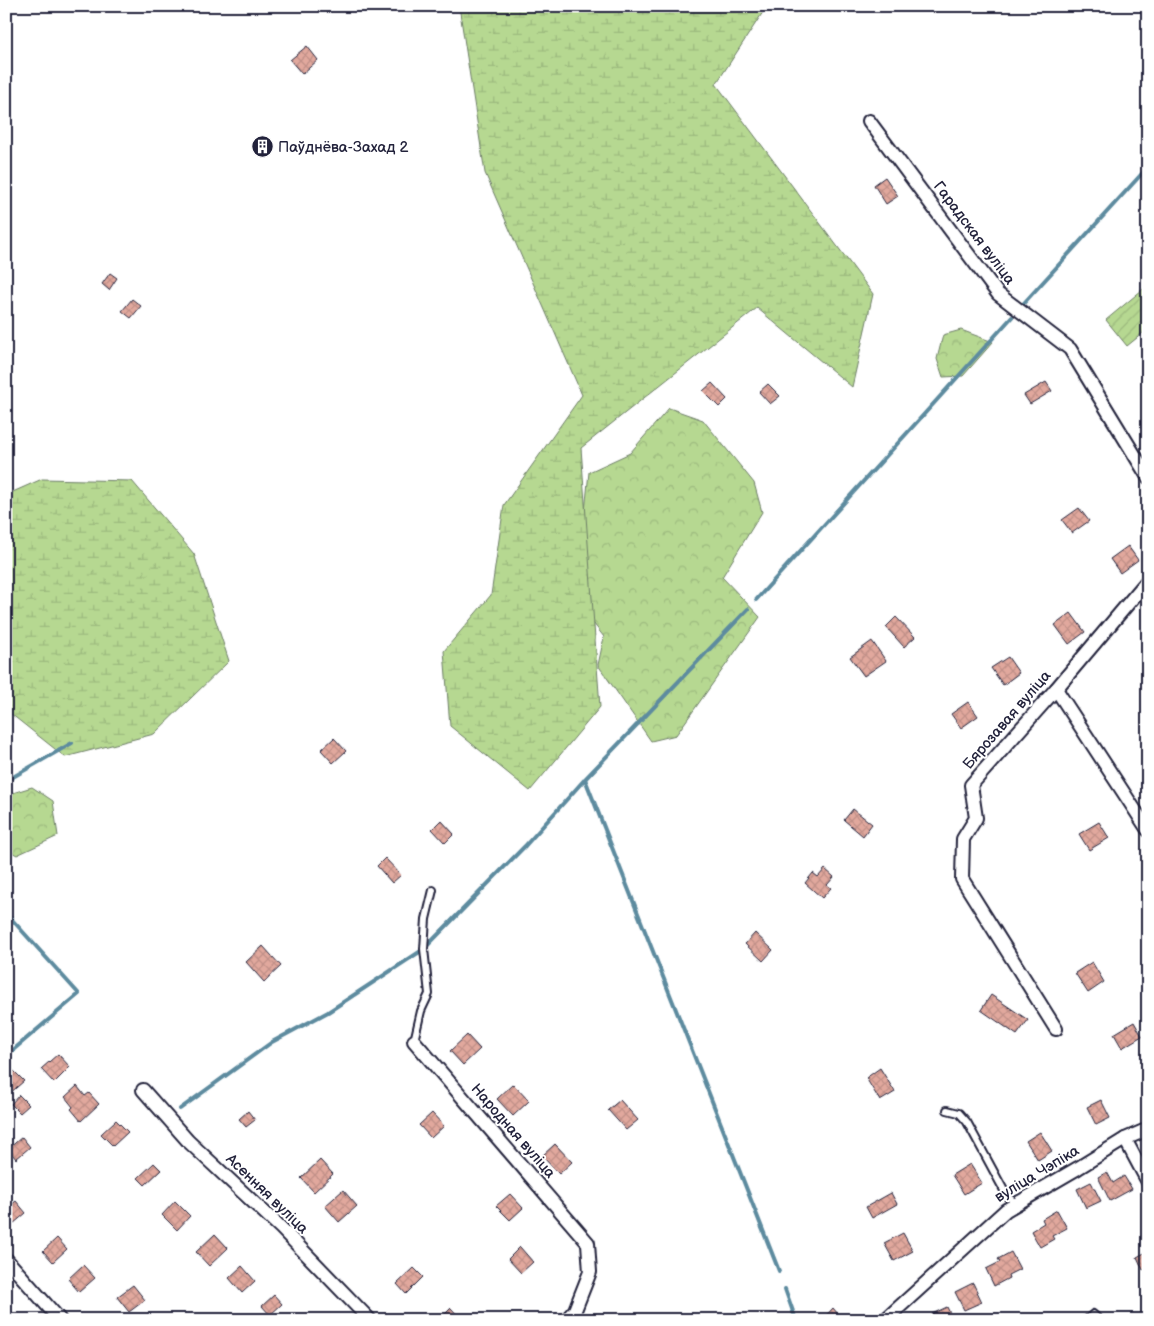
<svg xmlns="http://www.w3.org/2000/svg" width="1154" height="1326" viewBox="0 0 1154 1326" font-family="'Balsamiq Sans',sans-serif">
  <defs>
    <pattern id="forest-crowns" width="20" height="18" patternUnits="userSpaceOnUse" patternTransform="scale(1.25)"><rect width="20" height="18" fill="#b6d891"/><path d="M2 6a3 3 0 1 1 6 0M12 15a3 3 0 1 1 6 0" fill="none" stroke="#9cb97e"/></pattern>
    <pattern id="wetland-marsh" width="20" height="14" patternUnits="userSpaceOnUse" patternTransform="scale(1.25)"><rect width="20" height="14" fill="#b6d891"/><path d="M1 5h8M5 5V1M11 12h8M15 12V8" fill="none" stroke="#9cb97e"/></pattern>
    <pattern id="garden-furrows" width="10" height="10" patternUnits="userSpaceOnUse" patternTransform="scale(1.25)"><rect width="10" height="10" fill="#b6d891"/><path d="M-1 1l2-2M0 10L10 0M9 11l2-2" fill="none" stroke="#9cb97e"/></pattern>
    <pattern id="building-cross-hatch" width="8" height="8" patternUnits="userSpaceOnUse" patternTransform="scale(1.25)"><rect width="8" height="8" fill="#e1a89d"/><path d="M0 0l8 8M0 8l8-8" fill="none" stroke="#c19088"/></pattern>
  </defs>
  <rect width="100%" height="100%" fill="#fff"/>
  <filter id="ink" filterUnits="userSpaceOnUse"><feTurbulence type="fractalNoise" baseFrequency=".02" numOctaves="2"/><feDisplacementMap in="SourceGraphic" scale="10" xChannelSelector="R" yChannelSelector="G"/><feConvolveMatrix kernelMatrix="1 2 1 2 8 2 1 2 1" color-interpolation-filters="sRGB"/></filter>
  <g filter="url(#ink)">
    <!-- forest -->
    <g fill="url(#forest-crowns)" stroke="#6c7d66">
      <polygon points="961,330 993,342 963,376 943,377 937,359 943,335"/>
      <polygon points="669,408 703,420 754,483 762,512 722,577 760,617 676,735 651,741 598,665 604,637 576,601 589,472 630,453"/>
      <polygon points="32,787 53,801 58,836 17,855 6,849 6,795"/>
    </g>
    <!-- wetland -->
    <g fill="url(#wetland-marsh)" stroke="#6c7d66">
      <polygon points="459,6 767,6 716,84 873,294 852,387 757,308 581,448 600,707 530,791 450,726 444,651 491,595 504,505 582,395 485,173"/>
      <polygon points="42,479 132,481 194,554 229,661 154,734 65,757 6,710 6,495"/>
    </g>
    <!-- garden -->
    <polygon fill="url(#garden-furrows)" stroke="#6c7d66" points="1148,285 1148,329 1127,346 1106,320"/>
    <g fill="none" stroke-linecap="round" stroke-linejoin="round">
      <!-- stream -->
      <g stroke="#5d8b9f" stroke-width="4">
        <polyline points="1023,304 1148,167"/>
        <polyline points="756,600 1012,317"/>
        <polyline points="585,779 779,1271"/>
        <polyline points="6,781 72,743"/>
        <polyline points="6,913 79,994 6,1056"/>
        <polyline points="180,1109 272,1042 328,1012 424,949 525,846 585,779 748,609"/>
        <polyline points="785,1289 796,1320"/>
      </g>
    </g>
    <!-- building -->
    <g fill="url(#building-cross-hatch)" stroke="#22223b">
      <polygon points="307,46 318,60 302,74 290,60"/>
      <polygon points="262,140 269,148 261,155 254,147"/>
      <polygon points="885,177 898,196 886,204 874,185"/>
      <polygon points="110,273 117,278 109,290 102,284"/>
      <polygon points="132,299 141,306 131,318 122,311"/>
      <polygon points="1046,382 1052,391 1030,404 1024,395"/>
      <polygon points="712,383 727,399 719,407 703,391"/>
      <polygon points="768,384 780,396 770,404 759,392"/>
      <polygon points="1079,508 1089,521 1072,533 1062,520"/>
      <polygon points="1128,546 1138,560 1120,573 1110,559"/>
      <polygon points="1071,613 1085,632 1069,644 1055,625"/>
      <polygon points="896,617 915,637 904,647 886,627"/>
      <polygon points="872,641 886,661 864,676 850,657"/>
      <polygon points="1008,657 1019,673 1003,685 991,668"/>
      <polygon points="968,702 978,716 961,728 951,714"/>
      <polygon points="334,738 346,751 333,763 321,750"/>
      <polygon points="853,809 872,824 863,836 844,820"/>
      <polygon points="441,820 454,834 445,843 432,829"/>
      <polygon points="1099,822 1109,838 1089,850 1079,834"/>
      <polygon points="385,858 401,875 392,883 377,866"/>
      <polygon points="825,869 834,877 827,885 831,888 822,898 805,883 813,873 818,877"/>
      <polygon points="755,933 773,950 763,961 745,944"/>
      <polygon points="263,946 281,966 264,982 246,962"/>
      <polygon points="1092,962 1104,982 1088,993 1075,973"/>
      <polygon points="991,995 1028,1020 1017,1035 981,1010"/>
      <polygon points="1134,1022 1142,1036 1122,1048 1114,1034"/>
      <polygon points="467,1035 480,1049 463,1065 450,1051"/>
      <polygon points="58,1054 70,1067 54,1083 41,1069"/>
      <polygon points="880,1068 895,1092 880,1101 866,1078"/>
      <polygon points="13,1070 24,1081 9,1094 6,1091 6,1077"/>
      <polygon points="513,1084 529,1101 513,1116 497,1099"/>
      <polygon points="77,1086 85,1096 89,1093 99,1104 81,1121 71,1109 73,1107 65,1097"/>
      <polygon points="19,1095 29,1105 20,1113 11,1104"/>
      <polygon points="620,1100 638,1120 626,1130 608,1110"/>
      <polygon points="1101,1100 1110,1118 1096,1125 1087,1107"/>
      <polygon points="248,1111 255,1120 246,1127 239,1119"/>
      <polygon points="432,1113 444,1126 431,1138 419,1125"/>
      <polygon points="116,1120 128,1132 113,1146 101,1134"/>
      <polygon points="1040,1132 1052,1151 1038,1160 1026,1141"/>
      <polygon points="22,1137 30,1147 16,1159 8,1149"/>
      <polygon points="555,1144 572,1162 559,1174 542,1156"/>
      <polygon points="320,1160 333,1174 314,1192 301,1178"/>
      <polygon points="154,1163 161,1170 145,1185 138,1178"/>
      <polygon points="970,1164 982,1183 964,1194 952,1175"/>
      <polygon points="1107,1172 1113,1183 1124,1176 1132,1189 1110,1201 1098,1177"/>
      <polygon points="1091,1182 1101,1201 1086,1208 1077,1189"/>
      <polygon points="343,1190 357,1206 339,1222 325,1206"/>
      <polygon points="891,1193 897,1204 872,1218 866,1207"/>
      <polygon points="510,1194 523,1208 510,1220 496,1206"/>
      <polygon points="16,1201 26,1213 13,1224 6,1216 6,1209"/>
      <polygon points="175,1201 190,1216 177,1230 162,1215"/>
      <polygon points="1057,1210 1067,1228 1052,1236 1054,1239 1040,1247 1031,1231 1044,1223 1042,1219"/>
      <polygon points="903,1233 913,1251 894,1261 884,1243"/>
      <polygon points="215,1234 228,1248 209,1266 196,1252"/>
      <polygon points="57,1238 67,1249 53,1262 43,1251"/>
      <polygon points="520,1247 533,1262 521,1273 508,1259"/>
      <polygon points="1148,1251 1148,1267 1143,1270 1137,1257"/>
      <polygon points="1011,1252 1020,1269 1008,1275 1009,1278 994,1286 986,1269 1000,1262 998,1259"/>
      <polygon points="83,1265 95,1278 79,1292 68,1279"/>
      <polygon points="242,1266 255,1281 242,1293 229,1278"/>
      <polygon points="414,1268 423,1277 406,1294 397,1284"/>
      <polygon points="973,1283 982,1302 964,1310 955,1292"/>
      <polygon points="133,1285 145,1300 129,1312 117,1297"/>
      <polygon points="274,1295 282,1304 270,1315 262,1306"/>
      <polygon points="947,1307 953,1320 935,1320 932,1314"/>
      <polygon points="451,1308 462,1320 439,1320"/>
      <polygon points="833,1308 843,1320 822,1320"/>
    </g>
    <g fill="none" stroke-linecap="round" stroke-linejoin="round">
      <defs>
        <g id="service">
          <polyline points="414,1041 421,1011 429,994 424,949 426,919 433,890"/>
          <polyline points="947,1110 959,1113 967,1122 1007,1196 1016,1203"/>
          <polyline points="1086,1320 1093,1314 1100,1320"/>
        </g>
        <g id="minor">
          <polyline points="869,121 998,294 1070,349 1148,477"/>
          <polyline points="1056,689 1148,830"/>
          <polyline points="1056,1029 962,879 963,839 976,818 971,785 1056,689 1148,580"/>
          <polyline points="414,1041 588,1243 590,1272 575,1310 566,1320"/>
          <polyline points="143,1090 188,1141 281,1228 370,1320"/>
          <polyline points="1125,1139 1148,1182"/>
          <polyline points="6,1259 60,1320"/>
          <polyline points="885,1320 1006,1210 1078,1168 1125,1139 1148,1129"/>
        </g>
      </defs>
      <!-- service casing -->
      <use href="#service" stroke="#22223b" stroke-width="10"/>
      <!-- minor casing -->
      <use href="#minor" stroke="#22223b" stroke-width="16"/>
      <!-- service -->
      <use href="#service" stroke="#fff" stroke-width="6"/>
      <!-- minor -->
      <use href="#minor" stroke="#fff" stroke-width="12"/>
    </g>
  </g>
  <!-- icons -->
  <defs>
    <symbol id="building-disc" viewBox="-11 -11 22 22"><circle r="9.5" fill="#22223b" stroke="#fff"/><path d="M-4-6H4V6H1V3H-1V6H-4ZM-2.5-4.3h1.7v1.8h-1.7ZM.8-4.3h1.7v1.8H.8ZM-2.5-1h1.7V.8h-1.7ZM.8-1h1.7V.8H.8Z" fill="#fff"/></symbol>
  </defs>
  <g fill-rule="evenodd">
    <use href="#building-disc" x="250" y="134" width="25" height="25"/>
  </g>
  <g text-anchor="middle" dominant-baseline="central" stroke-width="4" stroke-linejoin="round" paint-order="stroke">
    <!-- poi labels -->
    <g font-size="15" fill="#22223b" stroke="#fff" text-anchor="start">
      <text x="278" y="147">Паўднёва-Захад 2</text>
    </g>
    <!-- street labels -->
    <g font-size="15" fill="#22223b" stroke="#fff">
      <text transform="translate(974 233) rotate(53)">Гарадская вуліца</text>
      <text transform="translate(1007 720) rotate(-49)">Бярозавая вуліца</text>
      <text transform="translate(513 1131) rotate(49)">Народная вуліца</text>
      <text transform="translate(1037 1174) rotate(-31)">вуліца Чэпіка</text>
      <text transform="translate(267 1194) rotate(44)">Асенняя вуліца</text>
    </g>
  </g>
  <!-- margin -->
  <rect width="1154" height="1326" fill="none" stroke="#fff" stroke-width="25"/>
  <rect x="12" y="12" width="1129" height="1301" fill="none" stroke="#22223b" stroke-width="2" filter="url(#ink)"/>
</svg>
